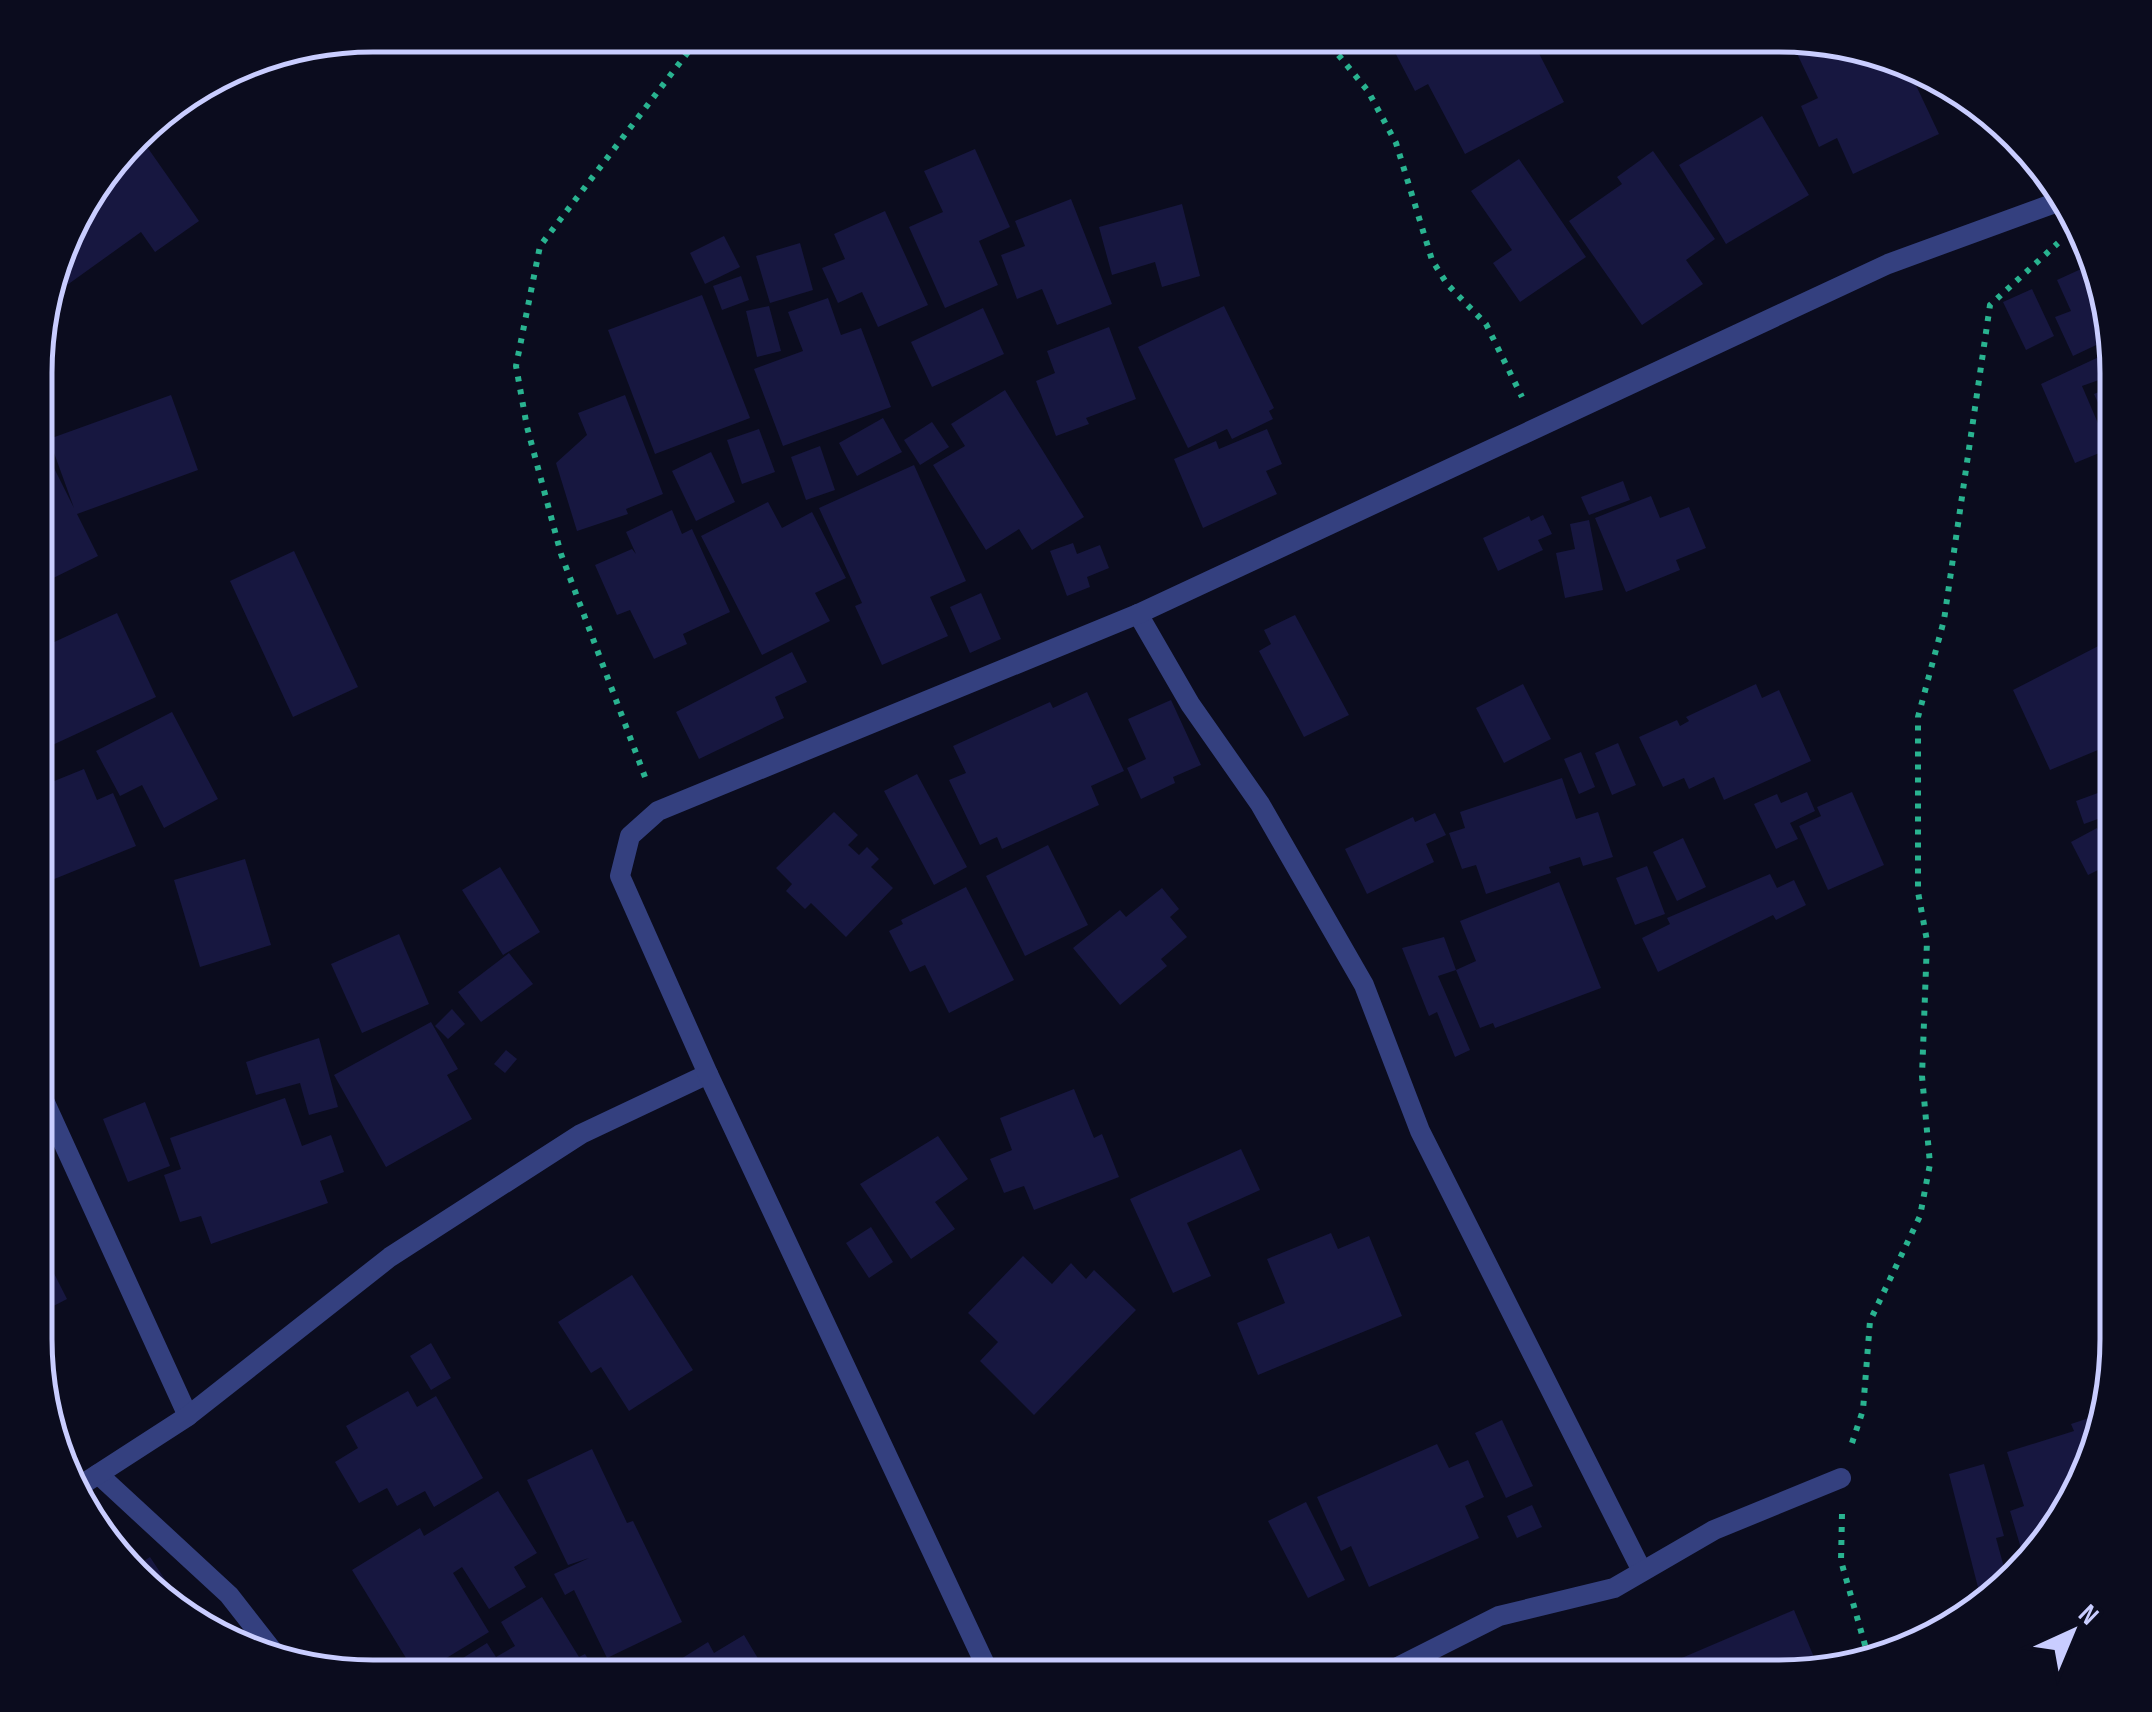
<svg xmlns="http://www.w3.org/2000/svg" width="2152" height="1712" viewBox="0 0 2152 1712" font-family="'Sofia Sans Condensed',sans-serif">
  <rect width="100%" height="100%" fill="#0b0c1e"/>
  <!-- building -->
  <g fill="#171740">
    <polygon points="1386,35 1530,36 1564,102 1465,154 1428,84 1415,91"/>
    <polygon points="1809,38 1904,60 1939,134 1853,174 1837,138 1819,147 1801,106 1818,98 1793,45"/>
    <polygon points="1762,116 1809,195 1726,244 1679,165"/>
    <polygon points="138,134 199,221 155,252 141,232 49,298 80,205 115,170 112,166"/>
    <polygon points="975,149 1010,227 979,241 998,285 945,308 909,227 943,212 924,171"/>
    <polygon points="1653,151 1715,239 1686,260 1703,284 1642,325 1569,221 1622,184 1617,177"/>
    <polygon points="1519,159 1586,257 1520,302 1493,263 1512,250 1471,191"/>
    <polygon points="1071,199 1112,304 1057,325 1042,289 1017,299 1001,255 1025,246 1015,221"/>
    <polygon points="1182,204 1200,276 1162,287 1155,262 1112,275 1099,227"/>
    <polygon points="885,211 928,305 878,327 862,292 838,303 822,268 845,259 834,234"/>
    <polygon points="724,236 740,267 705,284 690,253"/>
    <polygon points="800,243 813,290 770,303 756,256"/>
    <polygon points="2092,264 2109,339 2073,356 2055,317 2071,311 2057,280"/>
    <polygon points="741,276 749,300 722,310 713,286"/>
    <polygon points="2032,289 2054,336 2026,350 2003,302"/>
    <polygon points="702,295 750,418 655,454 608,330"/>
    <polygon points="828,298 841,335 861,328 891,407 783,446 754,369 803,351 788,312"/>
    <polygon points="769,306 781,351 757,357 746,311"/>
    <polygon points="1224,306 1274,408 1269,411 1273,419 1232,439 1227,429 1188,448 1138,347"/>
    <polygon points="983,308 1004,354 932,387 911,342"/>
    <polygon points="1109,327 1136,399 1086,418 1089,424 1056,436 1036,381 1055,373 1047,351"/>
    <polygon points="2101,356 2110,376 2082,386 2109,449 2075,463 2041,384"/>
    <polygon points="2117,384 2117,444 2094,394"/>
    <polygon points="1005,390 1084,517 1032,550 1019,529 986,550 933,465 965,446 951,424"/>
    <polygon points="171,395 198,470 77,514 98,556 37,586 38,455 46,452 74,508 49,439"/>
    <polygon points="625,395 663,494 626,509 628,514 577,531 556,463 587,435 578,413"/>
    <polygon points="883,418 902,452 857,476 839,443"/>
    <polygon points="932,422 949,447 920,465 904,440"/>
    <polygon points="759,429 775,472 742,484 727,440"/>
    <polygon points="1267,429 1282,464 1266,471 1277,494 1203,528 1174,459 1216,441 1219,449"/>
    <polygon points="820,446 835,490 806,500 791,457"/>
    <polygon points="711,452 735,502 696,521 672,471"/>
    <polygon points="914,465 966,581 930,597 948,636 882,665 855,606 862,603 819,508"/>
    <polygon points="1623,481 1630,500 1589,515 1581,497"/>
    <polygon points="1651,496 1660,518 1689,507 1706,548 1676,560 1680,570 1626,592 1595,518"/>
    <polygon points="768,502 782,528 812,512 846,578 815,593 830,621 762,655 701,536"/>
    <polygon points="672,510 682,534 692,529 730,612 683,634 687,644 654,659 630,610 617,615 595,565 632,549 636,554 626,532"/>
    <polygon points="1543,515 1552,534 1538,540 1543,550 1498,571 1483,538 1529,516 1531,521"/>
    <polygon points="1589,520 1603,590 1565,598 1556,553 1575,549 1570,524"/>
    <polygon points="1073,543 1077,554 1100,545 1109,568 1087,577 1090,587 1067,596 1050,551"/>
    <polygon points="294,551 358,687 293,717 230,581"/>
    <polygon points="981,593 1001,639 970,653 950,607"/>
    <polygon points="117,613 156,697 46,748 37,730 37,650"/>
    <polygon points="1295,615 1349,715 1304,737 1259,651 1271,644 1264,630"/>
    <polygon points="2110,640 2117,654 2117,674 2099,682 2117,721 2117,742 2050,770 2013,690"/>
    <polygon points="792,652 807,682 775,697 784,718 699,759 676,712"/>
    <polygon points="1523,684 1551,739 1504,763 1476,708"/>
    <polygon points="1756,684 1762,698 1779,690 1811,761 1724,800 1714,777 1689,789 1684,778 1663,787 1639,737 1677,720 1680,726 1689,721 1686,717"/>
    <polygon points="1087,692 1124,771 1091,786 1099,805 1002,849 997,837 980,845 949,780 966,773 953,746 1050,702 1053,708"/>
    <polygon points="1171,700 1201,765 1173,777 1175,783 1141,799 1127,768 1146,759 1128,719"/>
    <polygon points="172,712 218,799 164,828 142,785 120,796 96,751"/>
    <polygon points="1618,743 1636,785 1612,795 1595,753"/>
    <polygon points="1581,752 1595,787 1579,794 1564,759"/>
    <polygon points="84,769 97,800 113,793 136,846 37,886 37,788"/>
    <polygon points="917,774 967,867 934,885 884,791"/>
    <polygon points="1562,778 1576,819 1598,812 1613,857 1583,866 1580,857 1549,867 1551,873 1486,894 1476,865 1462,869 1449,833 1465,828 1460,812"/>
    <polygon points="2117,786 2117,812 2084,824 2076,801"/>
    <polygon points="1807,792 1815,811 1790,823 1798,839 1776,849 1754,804 1777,794 1781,803"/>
    <polygon points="1852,792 1884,865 1828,890 1799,826 1821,816 1817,807"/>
    <polygon points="834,812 858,835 848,845 859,855 867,847 879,859 871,867 893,888 846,937 811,903 805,909 786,891 792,884 776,868"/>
    <polygon points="1435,813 1446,835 1426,844 1434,862 1367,894 1345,849 1413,817 1415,822"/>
    <polygon points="2097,828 2114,862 2088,875 2071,842"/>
    <polygon points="1683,838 1706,887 1677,901 1653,852"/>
    <polygon points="1048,845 1088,925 1025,956 986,876"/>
    <polygon points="245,859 271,945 200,967 174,880"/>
    <polygon points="1647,866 1665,914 1635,925 1616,878"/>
    <polygon points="500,867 540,932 503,955 462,890"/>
    <polygon points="1770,874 1777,888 1794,880 1806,905 1776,920 1773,915 1658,972 1642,938 1670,924 1667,918"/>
    <polygon points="1559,882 1601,988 1495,1028 1493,1023 1480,1028 1456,970 1476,961 1460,921"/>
    <polygon points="966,887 1014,980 949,1013 925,965 910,972 889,931 903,924 901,920"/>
    <polygon points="1162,888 1179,909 1170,917 1187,937 1161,959 1167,966 1120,1005 1073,948 1120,910 1126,917"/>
    <polygon points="399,934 429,1004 362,1033 331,964"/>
    <polygon points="1444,937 1456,970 1438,976 1470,1050 1455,1057 1437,1012 1429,1016 1402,948"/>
    <polygon points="509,953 533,984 481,1022 458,992"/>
    <polygon points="452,1009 465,1024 448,1039 435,1026"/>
    <polygon points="431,1022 458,1069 447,1075 472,1119 386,1167 334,1075"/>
    <polygon points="319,1038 338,1107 309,1115 300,1083 256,1095 246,1062"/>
    <polygon points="506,1050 517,1059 505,1073 494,1064"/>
    <polygon points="1074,1089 1094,1138 1102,1134 1119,1177 1034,1210 1024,1186 1004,1193 990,1159 1012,1150 1000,1118"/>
    <polygon points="285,1098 302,1146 331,1135 344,1172 320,1181 328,1203 211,1244 201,1216 180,1222 164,1175 181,1169 170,1138"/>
    <polygon points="145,1102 170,1166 128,1182 103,1119"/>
    <polygon points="938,1136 968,1179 935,1202 955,1229 911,1259 860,1184"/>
    <polygon points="1241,1149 1260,1190 1187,1223 1211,1276 1173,1293 1130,1199"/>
    <polygon points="871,1227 893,1262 869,1278 846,1243"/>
    <polygon points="1331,1233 1338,1249 1369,1236 1402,1316 1258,1375 1237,1323 1285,1303 1267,1259"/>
    <polygon points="36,1238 67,1299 38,1314 46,1330 36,1336"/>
    <polygon points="1023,1256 1052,1284 1071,1263 1086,1279 1094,1270 1136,1310 1034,1415 980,1361 998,1342 968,1313"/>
    <polygon points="632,1275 693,1370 629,1411 601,1367 591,1373 558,1322"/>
    <polygon points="431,1343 451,1378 431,1390 410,1356"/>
    <polygon points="408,1391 417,1407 436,1396 483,1478 434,1507 425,1491 397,1506 387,1488 359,1503 335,1462 358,1448 346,1426"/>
    <polygon points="2104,1413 2091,1468 2034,1559 2025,1562 2010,1511 2024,1506 2007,1452 2074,1431 2071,1424"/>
    <polygon points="1502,1420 1533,1486 1506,1498 1475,1433"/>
    <polygon points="1437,1444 1449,1468 1468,1460 1484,1497 1465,1506 1479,1538 1369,1587 1351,1546 1341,1551 1317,1497"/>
    <polygon points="592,1449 627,1523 633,1521 682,1622 607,1658 574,1590 565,1595 554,1574 589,1558 568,1565 527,1480"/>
    <polygon points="1984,1464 2004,1536 1996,1538 2006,1575 2019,1572 1981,1599 1949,1474"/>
    <polygon points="498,1491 537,1553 514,1567 526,1587 489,1609 462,1567 453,1573 489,1632 417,1676 352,1570 420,1528 424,1536"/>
    <polygon points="1306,1502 1345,1580 1308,1598 1268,1521"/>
    <polygon points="1532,1505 1542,1527 1517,1538 1507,1516"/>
    <polygon points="150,1557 190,1617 150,1593 132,1569"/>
    <polygon points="542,1597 579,1657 585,1654 599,1676 434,1676 487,1643 496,1657 515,1646 501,1622"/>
    <polygon points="1794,1610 1819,1669 1778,1677 1684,1677 1677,1660"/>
    <polygon points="744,1635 769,1677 662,1676 660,1672 708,1642 714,1653"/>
    <polygon points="1599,1659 1606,1677 1552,1677"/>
  </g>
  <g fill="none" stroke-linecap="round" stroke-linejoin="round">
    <!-- path -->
    <g stroke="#29b390" stroke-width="6" stroke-dasharray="5 8" stroke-linecap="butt">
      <polyline points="1322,35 1368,91 1396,143 1432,260 1447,284 1486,324 1522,397"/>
      <polyline points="645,777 561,554 527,427 516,366 540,246 701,35"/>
      <polyline points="1852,1443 1863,1410 1870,1321 1920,1216 1930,1164 1922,1076 1927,941 1918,892 1918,717 1944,620 1990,305 2058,243"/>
      <polyline points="1842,1514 1841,1561 1869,1659"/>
    </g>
    <!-- minor -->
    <g stroke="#34407f" stroke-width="20">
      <polyline points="1138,614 1190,704 1260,804 1364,985 1420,1131 1642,1571"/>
      <polyline points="36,1083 188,1416"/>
      <polyline points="98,1474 229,1595 279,1659"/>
      <polyline points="72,1491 188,1416 390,1257 581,1134 708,1074"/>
      <polyline points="991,1677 708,1074 620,876 630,836 658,811 1138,614 1888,264 2063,200"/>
      <polyline points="1378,1677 1499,1616 1614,1588 1714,1530 1841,1478"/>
    </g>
  </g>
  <!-- crop -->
  <path d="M0 0H2152V1712H0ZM373 52H1779A321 321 0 0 1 2100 373V1339A321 321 0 0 1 1779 1660H373A321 321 0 0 1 52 1339V373A321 321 0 0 1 373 52Z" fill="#0b0c1e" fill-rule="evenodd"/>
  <path fill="none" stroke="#c9cdff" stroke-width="5" d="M373 52H1779A321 321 0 0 1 2100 373V1339A321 321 0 0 1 1779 1660H373A321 321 0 0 1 52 1339V373A321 321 0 0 1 373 52Z"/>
  <!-- north arrow -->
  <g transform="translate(2072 1632) rotate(44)" stroke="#0b0c1e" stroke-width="8" paint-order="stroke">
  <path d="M0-8L18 38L0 25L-18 38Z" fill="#c9cdff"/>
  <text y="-15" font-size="28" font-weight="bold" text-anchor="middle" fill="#c9cdff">N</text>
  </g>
</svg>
